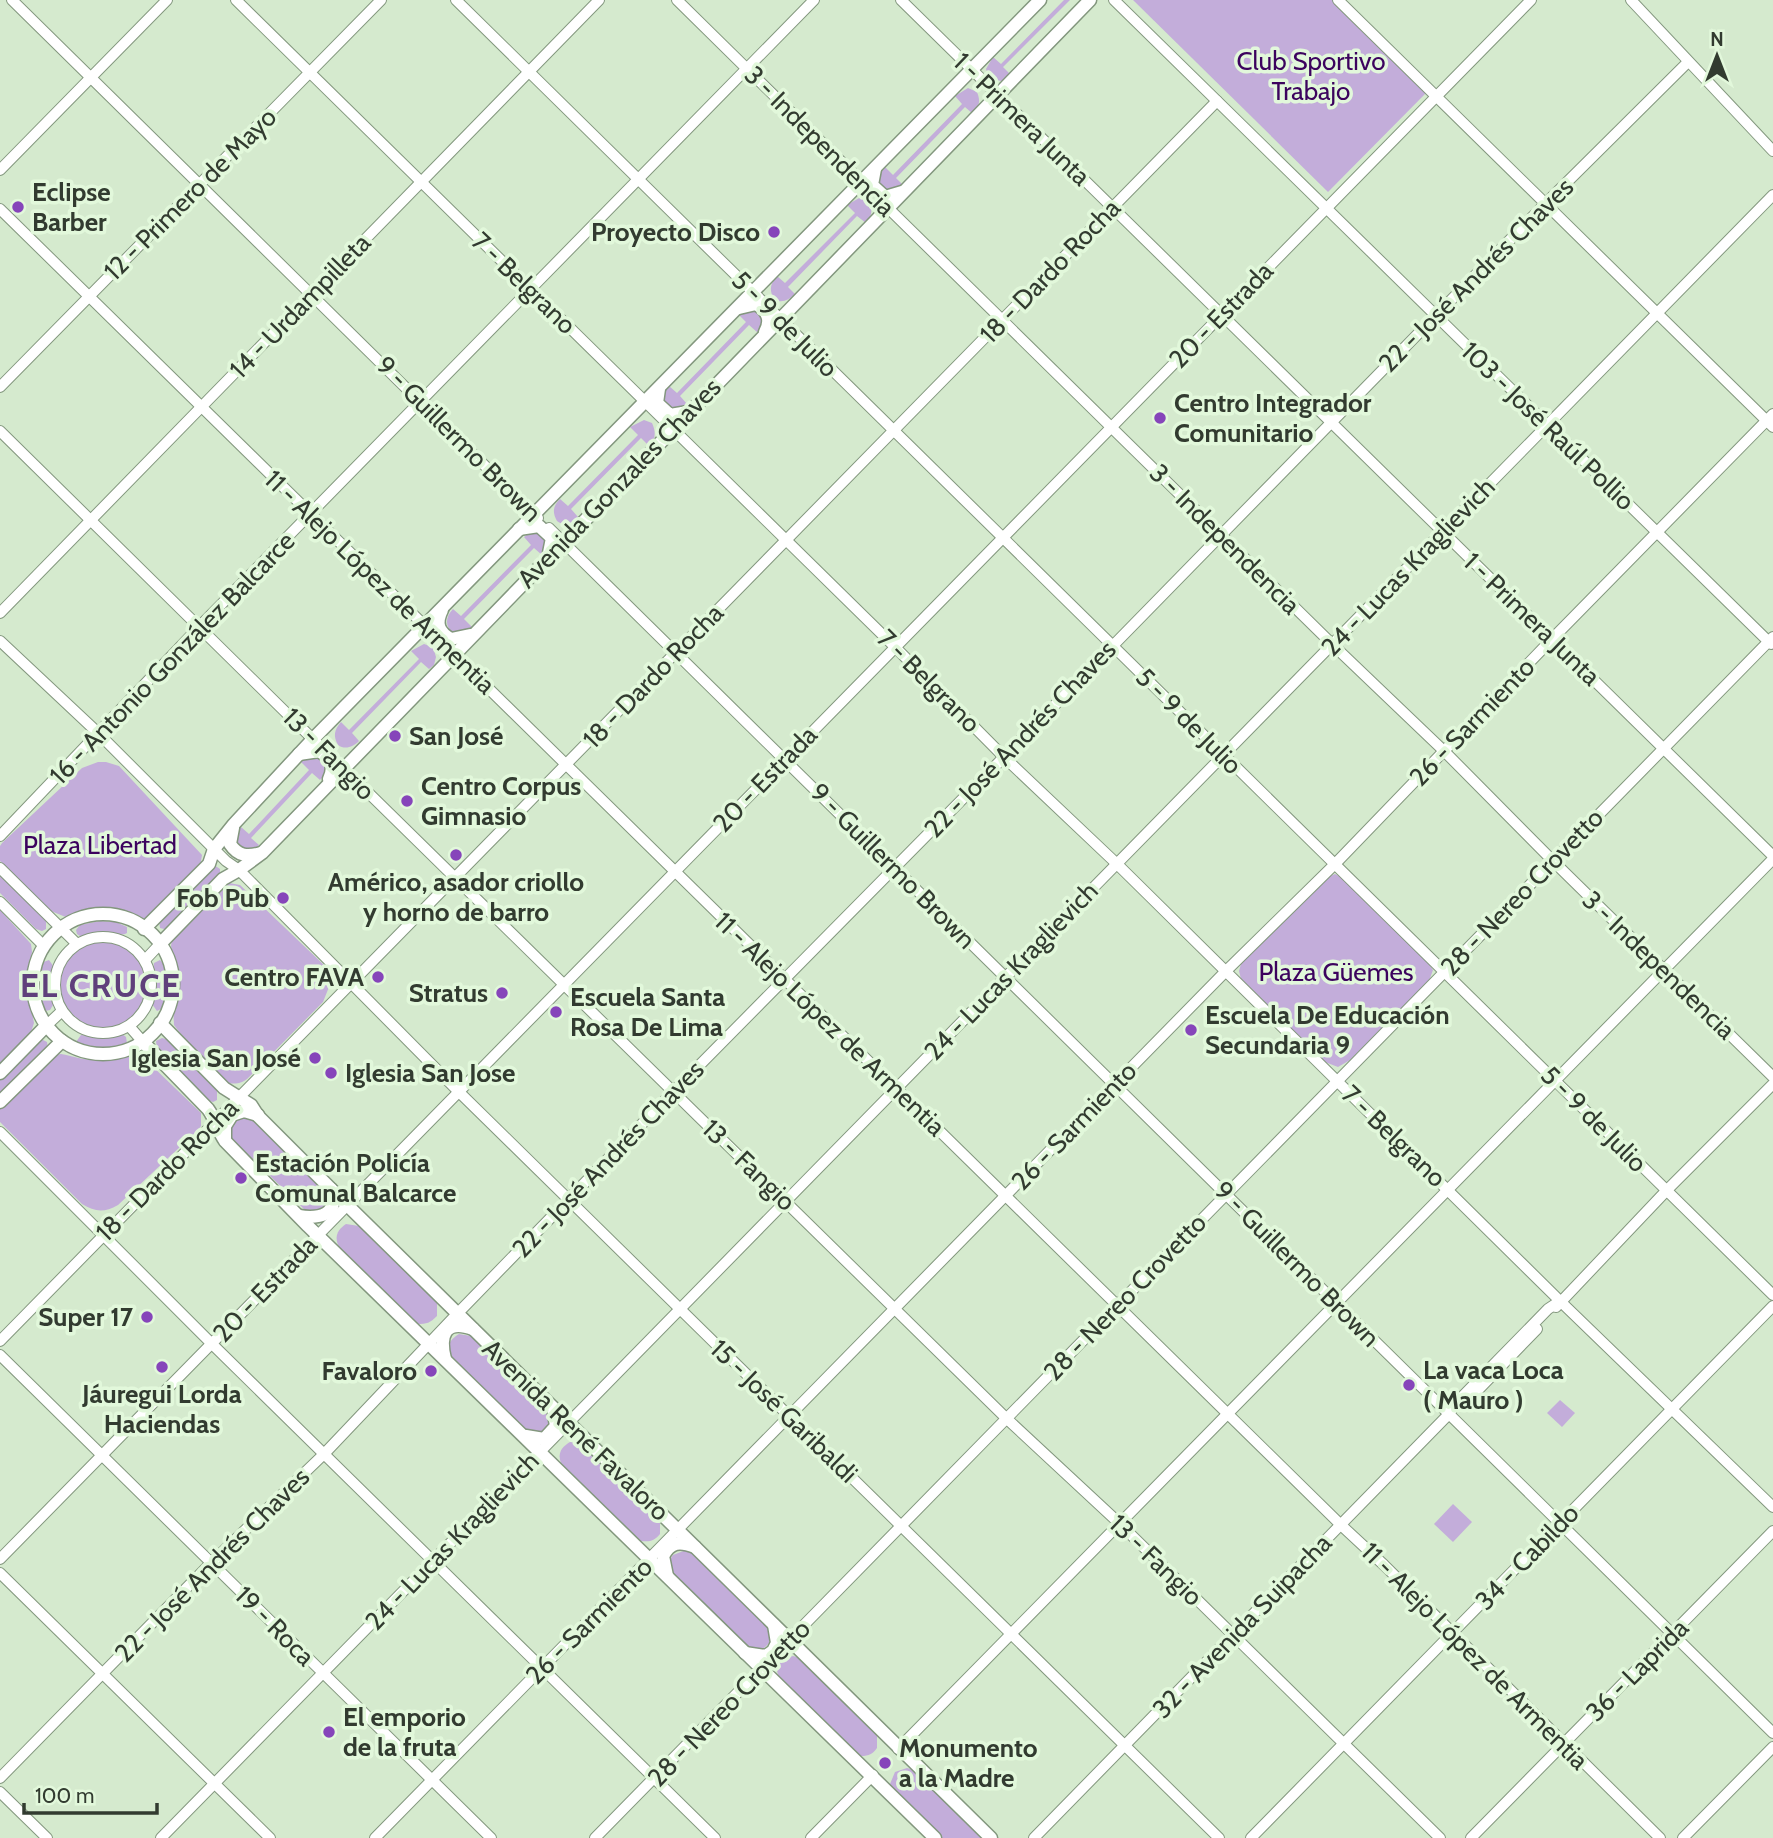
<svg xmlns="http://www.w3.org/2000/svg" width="1773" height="1838" viewBox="0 0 1773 1838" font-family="Cabin,sans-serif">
  <rect width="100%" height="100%" fill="#d5eace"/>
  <!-- green -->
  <g fill="#c3adda">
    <polygon points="1064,0 1070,0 1003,67 1011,75 1002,81 989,79 986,69 993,57 1001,64"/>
    <polygon points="1133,0 1334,0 1427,92 1328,192"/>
    <path d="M968,88L977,92C981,102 979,106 973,114L965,107L896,178L903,185L890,193L879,185V176L885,167L893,175L962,104L955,96Z"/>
    <path d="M861,197L869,201C873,210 872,216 866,223L857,216L788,287L795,294C789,300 781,304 774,299C769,290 770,284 777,276L785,283L855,213L847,205Z"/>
    <polygon points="757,308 764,320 761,329 757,332 749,325 680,396 687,404 674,411 663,404 665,390 669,386 677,393 746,322 739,315 743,311"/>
    <path d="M644,420L652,423C656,432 656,439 649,446L641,438L571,509L578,517C573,523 564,527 557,521C552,512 553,506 560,499L568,506L638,435L630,427Z"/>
    <path d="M532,531L546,533V551L542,555L534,548L464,619L472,627L468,630L453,633C444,626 446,616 453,609L461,616L531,545L524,537Z"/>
    <path d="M424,644L433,647L436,657L434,665L429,669L421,662L352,733L359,741C353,747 345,750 338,745C333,736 334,730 341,722L349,730L419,659L411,651Z"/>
    <path d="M310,756L323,758C326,768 327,773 320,780L312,773L251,838L259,845L255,849H237L234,835L241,827L249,834L309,770L301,762Z"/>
    <polygon points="98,762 106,762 119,766 202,855 200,867 146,918 139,919 103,913 68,918 51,911 0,861 0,846 2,843 82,768"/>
    <polygon points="214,865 220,869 220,875 168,930 160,928 159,920"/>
    <polygon points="0,874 46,921 46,929 42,931 36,929 0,893"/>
    <polygon points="1335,874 1343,878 1427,961 1433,970 1429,981 1350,1060 1338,1067 1325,1062 1241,979 1239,971 1241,964 1326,878"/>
    <path d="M229,883L240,885L325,966L329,978V987L323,1002L247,1079C240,1084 236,1084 228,1083L180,1033L174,1025L173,1007L178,982L171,946L172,939L224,885Z"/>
    <polygon points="0,910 31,944 32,952 27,986 34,1023 30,1035 0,1064"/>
    <path d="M100,921L116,922L127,927V933C120,937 96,934 83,938L77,934L76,930L80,925Z"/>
    <circle cx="103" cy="984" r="44"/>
    <path d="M49,960L54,967L51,987L53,1005L50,1010L45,1011C33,1001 37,977 41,963Z"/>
    <path d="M160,960L166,966L168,987L165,1007L157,1011L152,1004C156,989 151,976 154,963Z"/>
    <path d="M121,1033L126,1037L127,1043C115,1053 94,1051 80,1047L76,1042L81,1035L103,1037Z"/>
    <polygon points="162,1038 166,1039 217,1091 217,1100 213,1102 207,1100 157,1050 156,1041"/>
    <polygon points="41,1039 47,1042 48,1049 0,1099 0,1079 37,1040"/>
    <path d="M61,1054C72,1056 83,1060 94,1060C115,1060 130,1051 149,1063L201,1113V1126L198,1130L118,1205C104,1213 95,1212 82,1204L0,1122V1106L54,1055Z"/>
    <polygon points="241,1116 251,1117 326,1191 327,1205 322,1210 307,1212 229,1136 231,1123"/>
    <path d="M346,1224L359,1226L437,1302V1316C430,1323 427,1324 417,1324L339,1247C334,1237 337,1230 346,1224Z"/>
    <path d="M459,1334L471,1336L548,1412L549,1426C542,1433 539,1434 529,1433L451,1357C446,1347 449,1340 459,1334Z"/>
    <polygon points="1560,1400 1575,1413 1562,1427 1547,1413"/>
    <path d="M570,1442L583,1444L660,1520V1534C654,1541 650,1542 641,1541L562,1465C557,1455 560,1448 570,1442Z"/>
    <polygon points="1453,1504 1472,1522 1453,1542 1434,1524"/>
    <path d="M686,1550L692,1553L769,1629V1643C763,1650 759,1651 750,1650L672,1574L669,1561L673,1555Z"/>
    <path d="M793,1656L800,1658L877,1734V1748C871,1756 867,1756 858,1756L780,1679C776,1671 776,1668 781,1660Z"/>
    <polygon points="907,1768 914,1770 983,1838 941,1838 894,1791 890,1784 895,1772"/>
  </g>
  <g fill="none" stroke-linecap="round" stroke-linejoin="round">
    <defs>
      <g id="minor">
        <polyline points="12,0 538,518"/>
        <polyline points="236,0 895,647 1004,757 1117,864 1560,1301 1773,1507"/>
        <polyline points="456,0 1773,1295"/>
        <polyline points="677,0 866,186"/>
        <polyline points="901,0 1773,856"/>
        <polyline points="1114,0 1771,644"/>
        <polyline points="1338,0 1773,427"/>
        <polyline points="1631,0 1773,151"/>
        <polyline points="0,170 167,0"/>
        <polyline points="884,204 1332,644 1445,752 1553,861 1773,1077"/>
        <polyline points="0,209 1341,1525 1384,1565 1660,1838"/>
        <polyline points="0,387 381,0"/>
        <polyline points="0,431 329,755"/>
        <polyline points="549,528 1773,1733"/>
        <polyline points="0,613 599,0"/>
        <polyline points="0,641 97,732 226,861 239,870 459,1092 1219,1838"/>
        <polyline points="340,765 1006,1418 1120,1524 1440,1838"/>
        <polyline points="0,836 203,623 814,0"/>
        <polyline points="0,868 77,944"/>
        <polyline points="0,902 44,946"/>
        <circle cx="103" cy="985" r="48"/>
        <polyline points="145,960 160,944"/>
        <polyline points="47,1025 62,1011"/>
        <polyline points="129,1026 143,1042"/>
        <polyline points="0,1132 212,1344 715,1838"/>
        <polyline points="1556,1307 1667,1190 1773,1084"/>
        <polyline points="0,1341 1217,101"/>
        <polyline points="0,1355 491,1838"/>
        <polyline points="1477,1391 1537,1329"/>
        <polyline points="0,1559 1531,0"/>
        <polyline points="0,1573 270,1838"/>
        <polyline points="898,1749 1773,859"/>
        <polyline points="0,1778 211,1563 324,1454 457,1314 673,1092 1004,757 1545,204 1688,62"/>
        <polyline points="0,1792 47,1838"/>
        <polyline points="161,1838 1773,195"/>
        <polyline points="375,1838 1226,971 1335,864 1552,639 1773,414"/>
        <polyline points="595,1838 1773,637"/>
        <polyline points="811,1838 873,1775"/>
        <polyline points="1034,1838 1449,1414 1457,1402 1548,1309 1560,1301"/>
        <polyline points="1251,1838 1773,1306"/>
        <polyline points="1471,1838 1773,1531"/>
        <polyline points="1683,1838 1773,1747"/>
      </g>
      <g id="major">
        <polyline points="875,169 872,185 885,197 902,192"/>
        <path d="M739,308L756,304C767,311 772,319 765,332"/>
        <polyline points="659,389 657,403 670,415 688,412"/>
        <polyline points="519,529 539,526 552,538 549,553"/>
        <path d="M442,610C435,624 439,632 451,639L470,635"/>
        <path d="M299,754L319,751C331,758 335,766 329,779"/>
        <path d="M233,828L230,844C238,856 247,857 261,853"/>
        <circle cx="103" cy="984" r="70"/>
        <polyline points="144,929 209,864 214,849 234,824 314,738 1040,0"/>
        <polyline points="160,944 223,879 239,870 262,853 1090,0"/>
        <polyline points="160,1023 224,1088 251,1105 258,1116 339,1197 991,1838"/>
        <path d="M143,1042L208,1109C216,1120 218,1131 225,1141L308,1226L935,1838"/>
        <polyline points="0,1073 47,1025"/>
        <polyline points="0,1102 62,1041"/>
        <polyline points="225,1140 225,1126 232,1115 244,1111 258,1115"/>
        <path d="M299,1216C319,1219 340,1215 331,1189"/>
        <path d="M445,1359C439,1335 445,1319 473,1329"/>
        <polyline points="526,1436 544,1439 556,1426 553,1408"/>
        <path d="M667,1576L663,1556C671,1542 679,1541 695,1547"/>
        <polyline points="745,1653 766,1656 773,1651 777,1643 774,1625"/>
      </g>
    </defs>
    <!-- minor casing -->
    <use href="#minor" stroke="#83977e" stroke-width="12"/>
    <!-- major casing -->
    <use href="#major" stroke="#83977e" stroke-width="15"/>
    <!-- minor -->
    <use href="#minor" stroke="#fff" stroke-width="10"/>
    <!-- major -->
    <use href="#major" stroke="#fff" stroke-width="12"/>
  </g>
  <!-- markers -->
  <g fill="#8645ba" stroke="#e2f8db" stroke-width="2.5">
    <circle cx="18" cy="207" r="7"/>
    <circle cx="774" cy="232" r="7"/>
    <circle cx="1160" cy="418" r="7"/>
    <circle cx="395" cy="736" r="7"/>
    <circle cx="407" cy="801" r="7"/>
    <circle cx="456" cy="855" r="7"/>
    <circle cx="283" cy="898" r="7"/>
    <circle cx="378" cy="977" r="7"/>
    <circle cx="502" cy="993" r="7"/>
    <circle cx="556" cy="1012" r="7"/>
    <circle cx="1191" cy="1030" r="7"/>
    <circle cx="315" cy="1058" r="7"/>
    <circle cx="331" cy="1073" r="7"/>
    <circle cx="241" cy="1178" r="7"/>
    <circle cx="147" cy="1317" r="7"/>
    <circle cx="162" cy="1367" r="7"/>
    <circle cx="431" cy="1371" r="7"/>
    <circle cx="1409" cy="1385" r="7"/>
    <circle cx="329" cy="1732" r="7"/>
    <circle cx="885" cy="1763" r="7"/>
  </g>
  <g text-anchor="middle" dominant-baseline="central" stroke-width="7" stroke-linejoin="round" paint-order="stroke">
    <!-- park labels -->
    <g font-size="26" fill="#3c035e" stroke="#e2f8db">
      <text x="1311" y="61">Club Sportivo<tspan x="1311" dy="30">Trabajo</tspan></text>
      <text x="100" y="845">Plaza Libertad</text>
      <text x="1336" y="972">Plaza Güemes</text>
    </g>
    <!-- street labels -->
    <g font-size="26" fill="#323b30" stroke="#e2f8db">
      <text transform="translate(1022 119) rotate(44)">1 - Primera Junta</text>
      <text transform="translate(820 141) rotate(45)">3 - Independencia</text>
      <text transform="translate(190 194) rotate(-45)">12 - Primero de Mayo</text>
      <text transform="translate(1050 271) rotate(-46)">18 - Dardo Rocha</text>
      <text transform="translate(1476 275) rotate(-45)">22 - José Andrés Chaves</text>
      <text transform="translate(524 283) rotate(44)">7 - Belgrano</text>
      <text transform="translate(300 306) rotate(-46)">14 - Urdampilleta</text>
      <text transform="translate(1221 315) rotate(-46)">20 - Estrada</text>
      <text transform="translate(785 324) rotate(45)">5 - 9 de Julio</text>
      <text transform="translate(1548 426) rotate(44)">103 - José Raúl Pollio</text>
      <text transform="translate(459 439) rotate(45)">9 - Guillermo Brown</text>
      <text transform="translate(619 483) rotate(-46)">Avenida Gonzales Chaves</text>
      <text transform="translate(1225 539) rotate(45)">3 - Independencia</text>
      <text transform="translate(1408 567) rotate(-46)">24 - Lucas Kraglievich</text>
      <text transform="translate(380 582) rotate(44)">11 - Alejo López de Armentia</text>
      <text transform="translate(1532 619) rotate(44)">1 - Primera Junta</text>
      <text transform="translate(172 658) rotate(-46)">16 - Antonio González Balcarce</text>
      <text transform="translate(653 676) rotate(-46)">18 - Dardo Rocha</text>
      <text transform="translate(929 681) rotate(45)">7 - Belgrano</text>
      <text transform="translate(1189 721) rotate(45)">5 - 9 de Julio</text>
      <text transform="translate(1472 722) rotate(-46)">26 - Sarmiento</text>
      <text transform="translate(1020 739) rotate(-46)">22 - José Andrés Chaves</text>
      <text transform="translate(329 754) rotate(45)">13 - Fangio</text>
      <text transform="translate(765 779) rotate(-46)">20 - Estrada</text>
      <text transform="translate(893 866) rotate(45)">9 - Guillermo Brown</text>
      <text transform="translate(1522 892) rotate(-46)">28 - Nereo Crovetto</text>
      <text transform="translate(1659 965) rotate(44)">3 - Independencia</text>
      <text transform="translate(1011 971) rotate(-46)">24 - Lucas Kraglievich</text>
      <text transform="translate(830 1024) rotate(44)">11 - Alejo López de Armentia</text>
      <text transform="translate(1594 1119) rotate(45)">5 - 9 de Julio</text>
      <text transform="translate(1074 1126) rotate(-46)">26 - Sarmiento</text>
      <text transform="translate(1394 1136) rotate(44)">7 - Belgrano</text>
      <text transform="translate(608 1159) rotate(-46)">22 - José Andrés Chaves</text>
      <text transform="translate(749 1165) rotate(44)">13 - Fangio</text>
      <text transform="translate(167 1170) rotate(-45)">18 - Dardo Rocha</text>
      <text transform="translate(1297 1264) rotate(45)">9 - Guillermo Brown</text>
      <text transform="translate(265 1289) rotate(-46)">20 - Estrada</text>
      <text transform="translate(1125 1297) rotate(-46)">28 - Nereo Crovetto</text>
      <text transform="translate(784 1411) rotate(44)">15 - José Garibaldi</text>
      <text transform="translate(576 1430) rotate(44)">Avenida René Favaloro</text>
      <text transform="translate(452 1541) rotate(-46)">24 - Lucas Kraglievich</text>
      <text transform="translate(1527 1557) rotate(-46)">34 - Cabildo</text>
      <text transform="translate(1156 1560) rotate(44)">13 - Fangio</text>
      <text transform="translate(212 1565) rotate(-45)">22 - José Andrés Chaves</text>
      <text transform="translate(589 1621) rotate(-45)">26 - Sarmiento</text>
      <text transform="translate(275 1626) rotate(45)">19 - Roca</text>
      <text transform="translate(1242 1626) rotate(-46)">32 - Avenida Suipacha</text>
      <text transform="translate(1475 1656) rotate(45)">11 - Alejo López de Armentia</text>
      <text transform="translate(1637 1670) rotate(-45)">36 - Laprida</text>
      <text transform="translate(729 1703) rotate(-46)">28 - Nereo Crovetto</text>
    </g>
    <!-- poi labels -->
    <g font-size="26" font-weight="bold" fill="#323b30" stroke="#e2f8db" text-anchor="start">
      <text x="32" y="192">Eclipse<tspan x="32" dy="30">Barber</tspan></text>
      <text x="760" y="232" text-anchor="end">Proyecto Disco</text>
      <text x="1174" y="403">Centro Integrador<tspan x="1174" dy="30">Comunitario</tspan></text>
      <text x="409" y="736">San José</text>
      <text x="421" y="786">Centro Corpus<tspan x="421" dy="30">Gimnasio</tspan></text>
      <text x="456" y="882" text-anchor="middle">Américo, asador criollo<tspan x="456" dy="30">y horno de barro</tspan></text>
      <text x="269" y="898" text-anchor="end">Fob Pub</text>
      <text x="364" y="977" text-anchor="end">Centro FAVA</text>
      <text x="488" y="993" text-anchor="end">Stratus</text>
      <text x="570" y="997">Escuela Santa<tspan x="570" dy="30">Rosa De Lima</tspan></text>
      <text x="1205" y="1015">Escuela De Educación<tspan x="1205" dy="30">Secundaria 9</tspan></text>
      <text x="301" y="1058" text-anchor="end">Iglesia San José</text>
      <text x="345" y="1073">Iglesia San Jose</text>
      <text x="255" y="1163">Estación Policía<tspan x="255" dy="30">Comunal Balcarce</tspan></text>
      <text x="133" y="1317" text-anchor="end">Super 17</text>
      <text x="1423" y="1370">La vaca Loca<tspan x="1423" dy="30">( Mauro )</tspan></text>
      <text x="417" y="1371" text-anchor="end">Favaloro</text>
      <text x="162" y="1394" text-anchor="middle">Jáuregui Lorda<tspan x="162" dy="30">Haciendas</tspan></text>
      <text x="343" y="1717">El emporio<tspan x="343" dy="30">de la fruta</tspan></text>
      <text x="899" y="1748">Monumento<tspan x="899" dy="30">a la Madre</tspan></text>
    </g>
    <!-- district labels -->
    <g font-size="33" font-weight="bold" letter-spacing="2" fill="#5f407b" stroke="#e2f8db">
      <text x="101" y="985">EL CRUCE</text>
    </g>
  </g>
  <!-- north arrow -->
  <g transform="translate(1717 56)" stroke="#e2f8db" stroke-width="5" paint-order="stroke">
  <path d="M0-5L12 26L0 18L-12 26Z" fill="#323b30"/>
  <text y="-10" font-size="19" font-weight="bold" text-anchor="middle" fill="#323b30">N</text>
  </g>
  <!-- scale -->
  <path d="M24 1803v10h133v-10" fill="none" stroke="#323b30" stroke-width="3.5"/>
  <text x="35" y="1803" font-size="21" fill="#323b30" stroke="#e2f8db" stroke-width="5" paint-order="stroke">100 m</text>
</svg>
